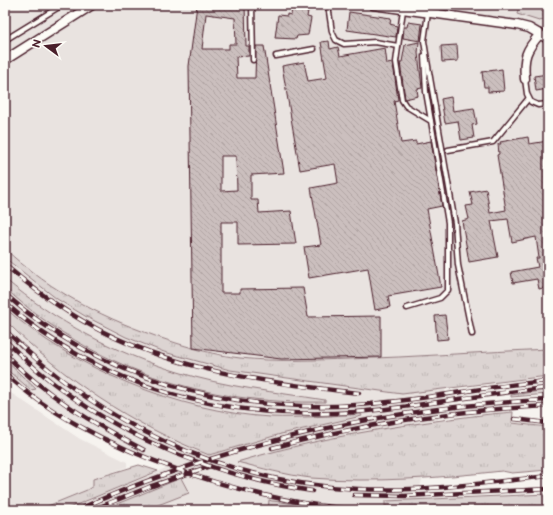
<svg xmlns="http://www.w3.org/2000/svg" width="553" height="515" viewBox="0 0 553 515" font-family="'Balsamiq Sans',sans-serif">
  <defs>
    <pattern id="grass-tufts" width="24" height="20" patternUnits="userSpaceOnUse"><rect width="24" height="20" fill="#dcd4d2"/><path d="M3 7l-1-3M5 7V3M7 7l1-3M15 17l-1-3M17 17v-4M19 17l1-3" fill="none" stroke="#beb6b4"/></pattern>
    <pattern id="building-back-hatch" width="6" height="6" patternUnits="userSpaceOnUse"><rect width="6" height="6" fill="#cbbfbe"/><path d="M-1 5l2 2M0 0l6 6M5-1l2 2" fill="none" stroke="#b0a4a3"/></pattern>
  </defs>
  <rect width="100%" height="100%" fill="#f6f3ef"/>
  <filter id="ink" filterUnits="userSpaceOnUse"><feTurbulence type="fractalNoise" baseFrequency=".025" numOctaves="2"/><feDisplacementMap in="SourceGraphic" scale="8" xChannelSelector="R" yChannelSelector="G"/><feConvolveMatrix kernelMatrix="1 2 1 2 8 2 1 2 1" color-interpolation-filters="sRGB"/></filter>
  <g filter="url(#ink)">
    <!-- built -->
    <g fill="#e9e3e0">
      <polygon points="5,5 548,5 548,349 380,358 280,361 240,358 199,350 130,328 72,300 39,277 5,249"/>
      <polygon points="5,258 57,299 85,316 126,337 164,352 230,370 402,394 446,388 414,510 64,510 166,468 92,436 66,421 5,377 5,368 15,376 15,370 5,360"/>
      <polygon points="5,389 80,439 127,462 127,467 93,479 93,486 87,490 38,510 5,510"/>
    </g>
    <!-- grass -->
    <g fill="url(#grass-tufts)" stroke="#937a7e">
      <polygon points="519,5 536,5 542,9 541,11 548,16 548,19 539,21 517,14"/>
      <path d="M5,249C52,293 107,320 167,340C191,348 215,355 240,358C276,362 313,360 349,359C415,357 482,352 548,349V376L402,394L230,370L164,352L126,337L85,316L57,299L5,258Z"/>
      <path d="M5,279C56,322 115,353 178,372C225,387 276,392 325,400V402C206,405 93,369 5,288Z"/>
      <path d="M5,308C73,369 180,412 270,417C301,418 331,416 361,414L362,416L281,434L209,455C131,424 64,380 5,320Z"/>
      <polygon points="5,360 36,389 31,390 5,368"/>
      <polygon points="548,390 548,394 511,397 511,395"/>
      <path d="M513,412L512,423L548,427V470L512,473L502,471C439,478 375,483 311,478C286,475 261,468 237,462C300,443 363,431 428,422C457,418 485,414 513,412Z"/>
      <polygon points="139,465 158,471 64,510 38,510 87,490 93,486 93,479"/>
      <polygon points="181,478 189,493 145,510 102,510"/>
      <polygon points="548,494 548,506 385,506 385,501"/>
      <polygon points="269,500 272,501 306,505 305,508 268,510"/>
    </g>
    <!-- building -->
    <g fill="url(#building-back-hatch)" stroke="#4a1f2b" fill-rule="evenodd">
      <path d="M197,5H245L246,46H249V56L236,57L237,78H255L256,46H264L284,173L251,175V200H258L259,213L291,211L296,244L238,245V222H221V293H240V289L303,288L308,317L381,316V357L281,359L193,348L189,66ZM206,14L235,18L236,44H229V49H202ZM221,156H236L237,190L221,191Z"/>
      <polygon points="292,8 308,11 307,17 311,18 308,35 297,36 296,39 275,38 278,15 287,16 287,14 291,15"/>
      <polygon points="349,12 391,18 390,24 397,26 396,37 347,30"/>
      <polygon points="408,22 422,24 420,41 403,38 404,27 407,27"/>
      <polygon points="329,41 330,49 338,47 340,56 385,48 387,64 393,63 398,100 394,101 401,143 416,141 416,144 431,141 442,206 427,209 441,287 388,296 390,307 375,310 368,268 309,278 304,247 321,245 311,188 338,183 335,164 300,170 282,66 304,62 308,81 327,78 321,42"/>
      <polygon points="419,42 418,53 422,88 417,89 418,96 405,99 400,62 402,62 405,45"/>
      <polygon points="457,45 458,61 442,62 441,46"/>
      <polygon points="502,69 504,91 488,92 488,87 484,87 482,72"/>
      <polygon points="548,74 548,89 536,91 534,76"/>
      <polygon points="451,97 453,111 474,108 477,124 472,125 474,138 461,140 458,121 445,123 441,99"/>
      <polygon points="528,137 529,144 548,141 548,287 539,289 537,279 513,283 511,272 538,267 536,258 539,258 536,237 512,242 508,219 491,221 498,257 469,262 462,221 469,219 466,206 473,205 470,192 486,189 490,213 506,210 497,155 499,154 498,144 501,144 500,142"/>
      <polygon points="445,315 448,339 437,340 435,316"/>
    </g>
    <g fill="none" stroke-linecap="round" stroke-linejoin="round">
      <defs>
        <g id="service">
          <polyline points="252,5 253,60"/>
          <polyline points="328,5 332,32 336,40 344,44 375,42 398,46"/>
          <polyline points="403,10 396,62 402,100 406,106 431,121 448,223 448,290 440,298 407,308"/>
          <polyline points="428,13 424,41 427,60 455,223 458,265 472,334"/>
          <polyline points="5,40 62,5"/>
          <polyline points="276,56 314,49"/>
          <polyline points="424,56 426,92 431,121"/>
          <polyline points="525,79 527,94 531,102 538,105 548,104"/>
          <polyline points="448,150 493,142 528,99"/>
        </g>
        <g id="minor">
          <polyline points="373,5 517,25 529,28 548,39"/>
          <polyline points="5,60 92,5"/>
          <path d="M525,79C523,57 526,50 540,34"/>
        </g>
      </defs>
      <!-- service casing -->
      <use href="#service" stroke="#4a1f2b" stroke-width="7"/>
      <!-- minor casing -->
      <use href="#minor" stroke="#4a1f2b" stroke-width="11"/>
      <!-- service -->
      <use href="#service" stroke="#fdfcf7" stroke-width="4"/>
      <!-- minor -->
      <use href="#minor" stroke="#fdfcf7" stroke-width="8"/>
      <defs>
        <g id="rail">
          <path d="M5,265C25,282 46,298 68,312C155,368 258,382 359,393"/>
          <path d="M5,294C102,380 229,413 356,405C420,401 484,386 548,381"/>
          <path d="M5,303C102,389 228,421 356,412C420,407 484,393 548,388"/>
          <path d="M5,330C99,424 225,483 358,489C421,492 485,483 548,476"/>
          <path d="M5,340C86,423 198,474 312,491"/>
          <path d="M5,354C45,395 94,424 144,450"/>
          <path d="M5,373C84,450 266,509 375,510"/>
          <polyline points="514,419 548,423"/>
          <path d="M272,448C362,424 455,410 548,406"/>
          <polyline points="354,495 404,496 548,489"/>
          <path d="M77,510C224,444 387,406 548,400"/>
          <polyline points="92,510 149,487 210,466"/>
        </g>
      </defs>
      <!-- rail casing -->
      <use href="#rail" stroke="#4a1f2b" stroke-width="4.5"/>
      <!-- rail -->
      <use href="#rail" stroke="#fdfcf7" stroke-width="3" stroke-dasharray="9" stroke-linecap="butt"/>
    </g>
  </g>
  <!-- margin -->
  <rect width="553" height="515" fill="none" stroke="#fdfcf7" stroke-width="20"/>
  <rect x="10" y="10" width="533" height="495" fill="none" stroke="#4a1f2b" stroke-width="1.5" filter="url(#ink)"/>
  <!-- north arrow -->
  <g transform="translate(46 46) rotate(285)" stroke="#fdfcf7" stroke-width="3" paint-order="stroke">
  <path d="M0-3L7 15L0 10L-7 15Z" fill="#4a1f2b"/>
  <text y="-6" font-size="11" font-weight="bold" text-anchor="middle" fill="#4a1f2b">N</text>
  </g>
</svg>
